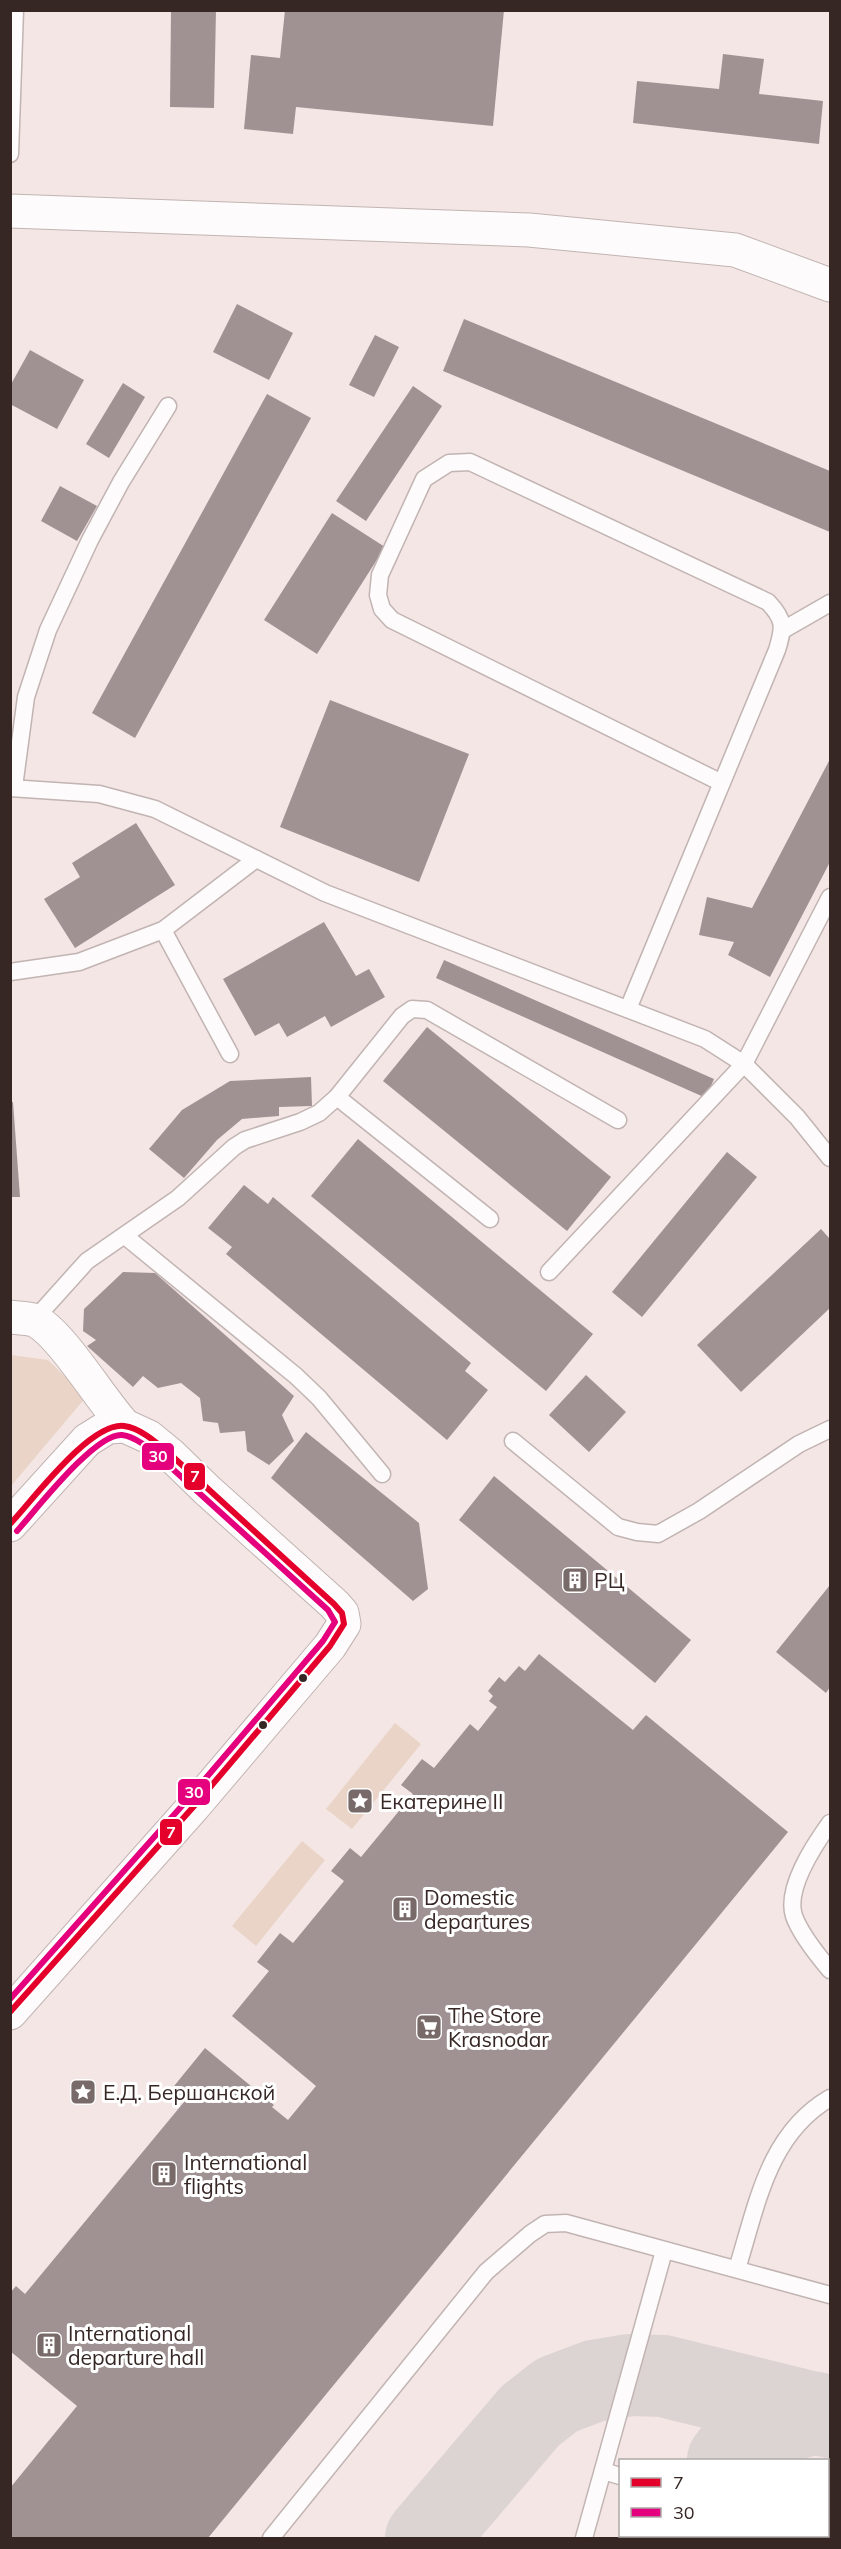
<svg xmlns="http://www.w3.org/2000/svg" width="841" height="2549" viewBox="0 0 841 2549" font-family="Mulish,sans-serif">
  <rect width="100%" height="100%" fill="#f4e6e4"/>
  <!-- green -->
  <g fill="#e9d4c7">
    <polygon points="11,1355 48,1360 86,1397 11,1486"/>
    <polygon points="395,1723 421,1744 352,1829 326,1809"/>
    <polygon points="302,1841 325,1860 256,1946 232,1926"/>
  </g>
  <g fill="none" stroke-linecap="round" stroke-linejoin="round">
    <!-- taxiway -->
    <g stroke="#dcd4d2" stroke-width="82">
      <path d="M728,2460C749,2430 783,2421 817,2413"/>
      <polyline points="426,2538 530,2416 557,2395 594,2381 630,2375 663,2376 830,2417"/>
      <polyline points="702,2538 703,2536"/>
    </g>
  </g>
  <!-- building -->
  <g fill="#a09293">
    <polygon points="171,10 216,10 214,108 170,107"/>
    <polygon points="285,10 504,10 493,126 296,107 293,134 244,129 251,55 280,58"/>
    <polygon points="723,54 764,59 759,94 823,101 819,144 633,123 637,81 719,89"/>
    <polygon points="237,304 293,333 269,380 213,352"/>
    <polygon points="464,319 830,471 830,532 443,371"/>
    <polygon points="375,335 399,347 374,397 349,385"/>
    <polygon points="30,350 84,380 57,429 10,404 10,386"/>
    <polygon points="123,383 145,397 109,458 86,444"/>
    <polygon points="413,386 442,406 366,521 336,501"/>
    <polygon points="267,394 311,418 135,738 92,713"/>
    <polygon points="60,486 97,506 77,541 41,521"/>
    <polygon points="332,513 385,547 317,654 264,620"/>
    <polygon points="330,700 469,754 419,882 280,827"/>
    <polygon points="830,759 830,862 770,977 728,955 734,942 699,935 707,897 752,908"/>
    <polygon points="136,823 175,885 75,948 44,899 80,877 72,863"/>
    <polygon points="324,922 356,976 369,969 385,997 331,1027 325,1016 287,1037 279,1023 255,1036 223,979"/>
    <polygon points="444,960 714,1079 706,1098 436,978"/>
    <polygon points="427,1027 611,1177 567,1231 383,1081"/>
    <polygon points="311,1077 312,1106 279,1107 279,1116 242,1119 217,1140 184,1178 149,1149 182,1110 230,1081"/>
    <polygon points="10,1102 13,1102 20,1197 10,1197"/>
    <polygon points="358,1139 593,1334 546,1391 311,1196"/>
    <polygon points="727,1152 757,1177 642,1317 612,1292"/>
    <polygon points="244,1185 268,1204 273,1197 471,1363 465,1371 488,1390 447,1440 226,1254 232,1247 208,1228"/>
    <polygon points="821,1229 830,1239 830,1308 741,1392 697,1345"/>
    <polygon points="123,1272 155,1273 294,1396 282,1415 294,1441 269,1465 247,1451 245,1431 220,1433 218,1423 203,1421 200,1398 181,1383 158,1388 143,1376 133,1387 87,1346 96,1340 83,1331 84,1309"/>
    <polygon points="586,1375 626,1412 589,1452 549,1415"/>
    <polygon points="306,1432 419,1523 428,1589 413,1601 271,1478"/>
    <polygon points="494,1476 691,1640 655,1683 459,1520"/>
    <polygon points="830,1585 830,1687 826,1693 776,1652"/>
    <polygon points="539,1654 633,1730 646,1715 788,1832 208,2538 10,2538 10,2488 77,2406 10,2351 10,2293 16,2286 25,2294 184,2102 170,2091 205,2048 274,2105 272,2107 288,2120 316,2086 232,2016 269,1971 257,1962 280,1933 293,1943 344,1881 331,1871 350,1848 361,1857 413,1794 401,1785 422,1759 434,1768 470,1724 478,1731 497,1707 489,1701 493,1696 488,1691 499,1677 505,1682 519,1666 525,1671"/>
  </g>
  <g fill="none" stroke-linecap="round" stroke-linejoin="round">
    <defs>
      <g id="service">
        <polyline points="10,154 15,10"/>
        <polyline points="783,630 830,603"/>
        <polyline points="14,787 26,697 48,630 90,540 121,482 168,406"/>
        <polyline points="10,788 99,794 155,809 325,893 705,1039 744,1064 797,1117 830,1158"/>
        <polyline points="163,930 230,1054"/>
        <polyline points="10,972 79,962 163,930 256,859"/>
        <path d="M628,1009L777,650C784,627 785,620 768,602L470,462L449,463L424,479L380,575L378,595L382,609L392,620L722,783"/>
        <polyline points="337,1097 490,1219"/>
        <polyline points="125,1236 296,1376 319,1398 382,1474"/>
        <polyline points="549,1272 744,1064 830,897"/>
        <polyline points="34,1320 87,1261 178,1198 234,1147 245,1140 300,1122 319,1113 337,1097 402,1016 412,1009 427,1010 618,1120"/>
        <polyline points="513,1441 618,1527 637,1532 658,1534 699,1511 799,1444 830,1429"/>
        <path d="M830,1823C815,1844 785,1888 794,1916C800,1933 819,1957 830,1970"/>
        <path d="M737,2269C757,2205 768,2134 830,2098"/>
        <polyline points="603,2471 620,2476"/>
        <polyline points="828,2533 830,2534"/>
        <polyline points="271,2538 486,2272 530,2234 545,2224 566,2223 830,2295"/>
        <polyline points="584,2538 664,2251"/>
      </g>
      <g id="minor">
        <polyline points="10,211 529,230 735,250 830,285"/>
        <path d="M10,1317C17,1318 27,1318 34,1320C60,1331 102,1402 125,1426"/>
      </g>
      <polyline id="secondary" points="10,1525 87,1440 108,1427 125,1426 149,1437 171,1455 207,1490 334,1604 342,1613 344,1624 330,1646 195,1805 10,2013"/>
    </defs>
    <!-- service casing -->
    <use href="#service" stroke="#c1b4b2" stroke-width="19"/>
    <!-- minor casing -->
    <use href="#minor" stroke="#c1b4b2" stroke-width="35"/>
    <!-- secondary casing -->
    <use href="#secondary" stroke="#c1b4b2" stroke-width="35"/>
    <!-- service -->
    <use href="#service" stroke="#fdfbfb" stroke-width="16"/>
    <!-- minor -->
    <use href="#minor" stroke="#fdfbfb" stroke-width="33"/>
    <!-- secondary -->
    <use href="#secondary" stroke="#fdfbfb" stroke-width="33"/>
    <defs>
      <path id="bus-1" d="M10,1524C33,1500 90,1422 124,1426C141,1428 158,1444 171,1455L334,1604L342,1613L344,1624L330,1646L195,1805L10,2012"/>
      <path id="bus-2" d="M10,1999L188,1799L323,1641L335,1622L328,1610L165,1462C153,1452 138,1437 122,1435C95,1433 36,1510 17,1531"/>
    </defs>
    <!-- bus-1 casing -->
    <use href="#bus-1" stroke="#fff" stroke-width="10"/>
    <!-- bus-2 casing -->
    <use href="#bus-2" stroke="#fff" stroke-width="10"/>
    <!-- bus-1 -->
    <use href="#bus-1" stroke="#e4002b" stroke-width="6"/>
    <!-- bus-2 -->
    <use href="#bus-2" stroke="#e5007d" stroke-width="6"/>
  </g>
  <!-- icons -->
  <defs>
    <symbol id="building-square" viewBox="-11 -11 22 22"><rect x="-9" y="-9" width="18" height="18" rx="4" fill="#786a68" stroke="#fff"/><path d="M-4-6H4V6H1V3H-1V6H-4ZM-2.5-4.3h1.7v1.8h-1.7ZM.8-4.3h1.7v1.8H.8ZM-2.5-1h1.7V.8h-1.7ZM.8-1h1.7V.8H.8Z" fill="#fff"/></symbol>
    <symbol id="sight-square" viewBox="-11 -11 22 22"><rect x="-9" y="-9" width="18" height="18" rx="4" fill="#786a68" stroke="#fff"/><path d="M0-6L1.8-2.2L6-1.7L2.9 1.2L3.7 5.4L0 3.3L-3.7 5.4L-2.9 1.2L-6-1.7L-1.8-2.2Z" fill="#fff"/></symbol>
    <symbol id="supermarket-square" viewBox="-11 -11 22 22"><rect x="-9" y="-9" width="18" height="18" rx="4" fill="#786a68" stroke="#fff"/><path d="M-6-5.5h2.5l.6 2H6L4.5 2H-2.5L-4.4-4H-6ZM-1.5 3.2a1.3 1.3 0 1 0 .1 0ZM3 3.2a1.3 1.3 0 1 0 .1 0Z" fill="#fff"/></symbol>
  </defs>
  <g fill-rule="evenodd">
    <use href="#building-square" x="560" y="1565" width="30" height="30"/>
    <use href="#sight-square" x="345" y="1786" width="30" height="30"/>
    <use href="#building-square" x="390" y="1894" width="30" height="30"/>
    <use href="#supermarket-square" x="414" y="2012" width="30" height="30"/>
    <use href="#sight-square" x="68" y="2077" width="30" height="30"/>
    <use href="#building-square" x="149" y="2159" width="30" height="30"/>
    <use href="#building-square" x="34" y="2330" width="30" height="30"/>
  </g>
  <!-- markers -->
  <g fill="#362725" stroke="#fff" stroke-width="2">
    <circle cx="303" cy="1678" r="5"/>
    <circle cx="263" cy="1725" r="5"/>
  </g>
  <g text-anchor="middle" dominant-baseline="central" stroke-width="6" stroke-linejoin="round" paint-order="stroke">
    <!-- poi labels -->
    <g font-size="21" fill="#362725" stroke="#fff" text-anchor="start">
      <text x="594" y="1580">РЦ</text>
      <text x="380" y="1801">Екатерине II</text>
      <text x="424" y="1897">Domestic<tspan x="424" dy="24">departures</tspan></text>
      <text x="448" y="2015">The Store<tspan x="448" dy="24">Krasnodar</tspan></text>
      <text x="103" y="2092">Е.Д. Бершанской</text>
      <text x="184" y="2162">International<tspan x="184" dy="24">flights</tspan></text>
      <text x="68" y="2333">International<tspan x="68" dy="24">departure hall</tspan></text>
    </g>
  </g>
  <g stroke="#fff" stroke-width="2">
    <rect x="141" y="1442" width="34" height="29" rx="6" fill="#e5007d"/>
    <rect x="183" y="1462" width="23" height="29" rx="6" fill="#e4002b"/>
    <rect x="177" y="1778" width="34" height="28" rx="6" fill="#e5007d"/>
    <rect x="159" y="1818" width="24" height="28" rx="6" fill="#e4002b"/>
  </g>
  <g font-size="16" text-anchor="middle" font-weight="bold" fill="#fff">
    <text x="158" y="1462">30</text>
    <text x="195" y="1482">7</text>
    <text x="194" y="1798">30</text>
    <text x="171" y="1838">7</text>
  </g>
  <!-- border -->
  <rect width="841" height="2549" fill="none" stroke="#362725" stroke-width="24"/>
  <!-- legend -->
  <rect x="619" y="2459" width="210" height="78" fill="#ffffff" stroke="#afa9a8" stroke-width="1.5"/>
  <rect x="631" y="2478" width="30" height="9" fill="#e4002b" stroke="#afa9a8" stroke-width="1.5"/>
  <text x="673" y="2489" font-size="18" fill="#362725">7</text>
  <rect x="631" y="2508" width="30" height="9" fill="#e5007d" stroke="#afa9a8" stroke-width="1.5"/>
  <text x="673" y="2519" font-size="18" fill="#362725">30</text>
</svg>
